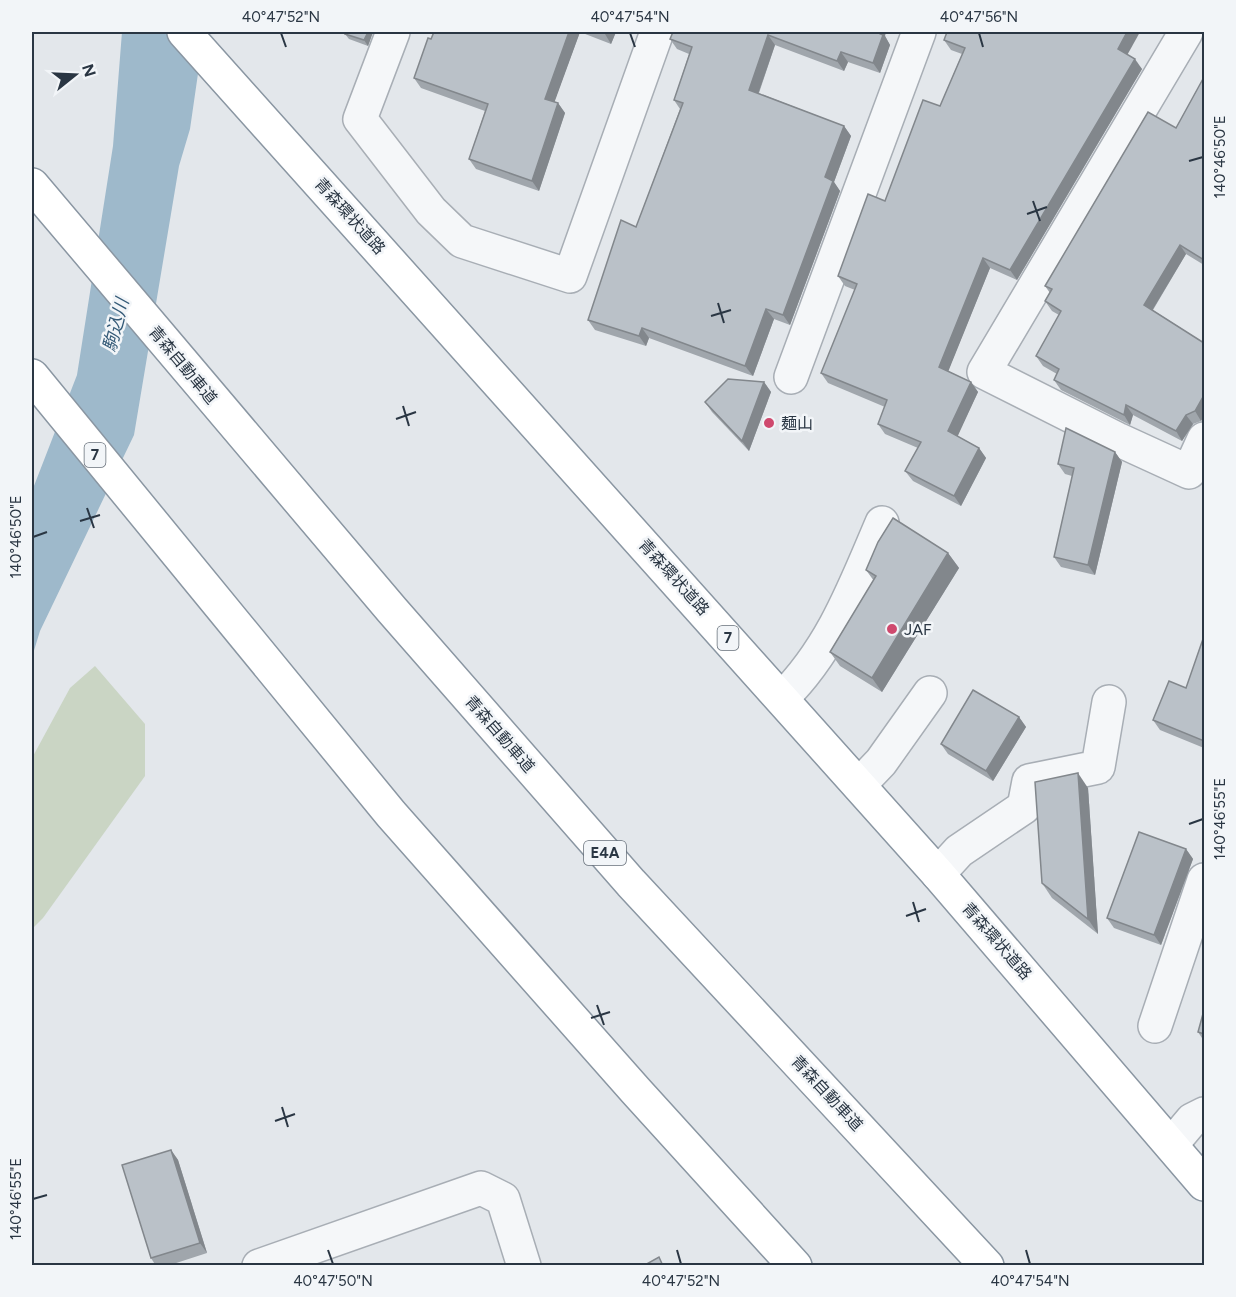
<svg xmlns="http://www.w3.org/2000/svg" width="1236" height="1297" viewBox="0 0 1236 1297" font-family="Figtree,'Noto Sans JP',sans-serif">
  <rect width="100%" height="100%" fill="#e3e7eb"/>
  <!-- green -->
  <polygon fill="#cad5c4" points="95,666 145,724 145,776 43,918 32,929 32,758 70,688"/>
  <!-- water -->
  <polygon fill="#9eb9cb" points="122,32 204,32 190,129 179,166 134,435 40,631 32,657 32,491 77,375 113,146"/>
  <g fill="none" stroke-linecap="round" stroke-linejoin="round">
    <defs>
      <g id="minor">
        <polyline points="393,32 360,119 431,211 462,241 570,276 657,32"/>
        <polyline points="1186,32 984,372 1117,439 1189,472 1204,439"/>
        <polyline points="791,377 919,32"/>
        <path d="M782,698C832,649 855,586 882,523"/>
        <polyline points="859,785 881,762 930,693"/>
        <polyline points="938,874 959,851 1024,807 1029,781 1098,767 1109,702"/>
        <polyline points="1155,1026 1204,880"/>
        <polyline points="1171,1145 1192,1120 1204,1114"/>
        <polyline points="259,1266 481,1188 503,1199 524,1266"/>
      </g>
      <g id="highway">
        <polyline points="184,32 938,874 1204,1184"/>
        <polyline points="32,185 392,610 631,883 987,1266"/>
        <polyline points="32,376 391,814 636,1091 795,1266"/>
      </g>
    </defs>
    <!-- minor casing -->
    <use href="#minor" stroke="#a8aeb5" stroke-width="36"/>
    <!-- highway casing -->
    <use href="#highway" stroke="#8a96a2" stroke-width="36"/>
    <!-- minor -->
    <use href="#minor" stroke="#f5f7f9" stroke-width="33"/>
    <!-- highway -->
    <use href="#highway" stroke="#fff" stroke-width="33"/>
  </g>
  <!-- wall -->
  <g fill="#a0a6ac">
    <polygon points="346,32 373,32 368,46 349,39 345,34"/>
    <polygon points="434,32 616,32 611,44 580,32 554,102 558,103 565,113 539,191 476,169 469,159 485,111 421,88 414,78"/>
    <polygon points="673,32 885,36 890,45 880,73 848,62 844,71 775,45 759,93 844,126 851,136 834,182 840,191 790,325 774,319 753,376 649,338 646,346 595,330 588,320 636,227 680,109 674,100 689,54 677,49 670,39"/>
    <polygon points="944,40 1127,55 1142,69 1017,280 990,268 948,371 971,382 978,392 957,436 979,448 986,458 961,506 913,481 905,471 918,448 885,434 878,424 885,407 828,383 821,373 855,290 845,286 838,276 885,201 940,106 962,54 951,50"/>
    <polygon points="1204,77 1204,265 1186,254 1153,310 1204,343 1204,416 1201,421 1193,424 1182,441 1133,415 1130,425 1061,390 1054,380 1057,374 1043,366 1036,356 1059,315 1052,311 1045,301 1050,293 1045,286 1176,128"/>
    <polygon points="764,382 771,392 749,451 712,412 705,402"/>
    <polygon points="1115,452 1122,462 1095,575 1061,567 1054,557 1072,476 1065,474 1058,464"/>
    <polygon points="948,553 959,568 882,692 840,666 830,652 874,581 866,570"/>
    <polygon points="1204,636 1204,748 1160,730 1153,720 1186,688"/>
    <polygon points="1019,717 1026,727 993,781 948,754 941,744"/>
    <polygon points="1088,788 1098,934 1052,898 1042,883"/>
    <polygon points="1186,849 1193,859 1161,945 1114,928 1107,918"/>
    <polygon points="1204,1010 1204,1041 1198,1032"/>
    <polygon points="171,1150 178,1160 207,1253 167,1266 156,1266 151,1258"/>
  </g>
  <!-- shaded-wall -->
  <g fill="#82878c">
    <polygon points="368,32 373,32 368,46 364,40"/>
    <polygon points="569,32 580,32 552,109 545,99"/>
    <polygon points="605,32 616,32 611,44 605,34"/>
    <polygon points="876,32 886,32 885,36 890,45 880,73 873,63"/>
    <polygon points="1127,32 1140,32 1125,59 1118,49"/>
    <polygon points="768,35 775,45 756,100 749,90"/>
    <polygon points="841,52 848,62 844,71 837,61"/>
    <polygon points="1135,59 1142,69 1017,280 1010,270"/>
    <polygon points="558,103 565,113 539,191 532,181"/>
    <polygon points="844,126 851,136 834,182 840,191 790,325 783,315 825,177"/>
    <polygon points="1180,245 1186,254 1150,314 1144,305"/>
    <polygon points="983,258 990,268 946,377 939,367"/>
    <polygon points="766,309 774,319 753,376 745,366"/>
    <polygon points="642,328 649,338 646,346 639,336"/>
    <polygon points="764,382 771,392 749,451 742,441"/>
    <polygon points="971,382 978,392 955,442 948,431"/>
    <polygon points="1204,395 1204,416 1201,421 1195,411"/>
    <polygon points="1126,405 1133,415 1130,425 1124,415"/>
    <polygon points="1186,415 1193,424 1182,441 1176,431"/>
    <polygon points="979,448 986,458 961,506 954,496"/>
    <polygon points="1115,452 1122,462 1095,575 1088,565"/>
    <polygon points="948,553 959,568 882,692 872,678"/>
    <polygon points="1019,717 1026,727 993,781 986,771"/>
    <polygon points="1078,773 1088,788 1098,934 1088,919"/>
    <polygon points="1186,849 1193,859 1161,945 1154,935"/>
    <polygon points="171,1150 178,1160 207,1253 200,1243"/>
  </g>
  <!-- building -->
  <g fill="#bac1c8" stroke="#82878c" stroke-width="1.5">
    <polygon points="346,32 368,32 364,40 345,34"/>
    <polygon points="434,32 569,32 545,99 558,103 532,181 469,159 488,104 414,78 428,38 431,39"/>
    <polygon points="673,32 876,32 883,35 873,63 841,52 837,61 768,35 749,90 844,126 825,177 833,181 783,315 766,309 745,366 642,328 639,336 588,320 621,220 636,227 683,103 674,100 692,47 670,39"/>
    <polygon points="947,32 1127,32 1118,49 1135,59 1010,270 983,258 939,367 971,382 948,431 979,448 954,496 905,471 921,442 878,424 887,400 821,373 857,284 838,276 868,194 885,201 923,100 940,106 965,48 944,40"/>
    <polygon points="1204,77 1204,260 1180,245 1144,305 1204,343 1204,395 1195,411 1186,415 1176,431 1126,405 1124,415 1054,380 1059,369 1036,356 1061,311 1045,301 1052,289 1045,286 1148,112 1176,128"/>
    <polygon points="728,379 764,382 742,441 705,402"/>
    <polygon points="1066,428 1115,452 1088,565 1054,557 1074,468 1058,464"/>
    <polygon points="893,518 948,553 872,678 830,652 876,576 866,570 878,542"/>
    <polygon points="1204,636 1204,741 1153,720 1169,681 1186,688"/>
    <polygon points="973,690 1019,717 986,771 941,744"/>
    <polygon points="1078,773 1088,919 1042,883 1035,782"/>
    <polygon points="1139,832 1186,849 1154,935 1107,918"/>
    <polygon points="1204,1010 1204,1034 1198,1032"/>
    <polygon points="171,1150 200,1243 151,1258 122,1165"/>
    <polygon points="659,1257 663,1266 643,1266"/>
  </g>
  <!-- ticks -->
  <path fill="none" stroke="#2a3643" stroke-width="2" d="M281,33L286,47M630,33L635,47M979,33L983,47M1189,161L1203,157M1033,201L1040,221M1027,214L1047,207M718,303L724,323M711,316L731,310M403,406L409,426M396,419L416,412M87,508L94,528M80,521L100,515M33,537L47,532M1189,824L1203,819M913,902L919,922M906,916L926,909M597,1005L604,1025M591,1018L610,1012M282,1107L288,1127M275,1121L295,1114M33,1199L47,1195M328,1250L333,1264M677,1250L681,1264M1026,1250L1030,1264"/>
  <!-- markers -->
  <g fill="#cf496e" stroke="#f2f5f8" stroke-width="2">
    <circle cx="769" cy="423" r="6"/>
    <circle cx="892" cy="629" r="6"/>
  </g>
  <g text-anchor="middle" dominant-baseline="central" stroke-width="5" stroke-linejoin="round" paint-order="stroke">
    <!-- shield labels -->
    <g fill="#f2f5f8" stroke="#666f79" stroke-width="1.5">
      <rect x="84.5" y="443" width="21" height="24" rx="4.5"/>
      <rect x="717.5" y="626" width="21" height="24" rx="4.5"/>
      <rect x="584" y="841" width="42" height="24" rx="4.5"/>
    </g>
    <g font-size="15" font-weight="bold" fill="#2a3643">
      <text x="95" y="455">7</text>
      <text x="728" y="638">7</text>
      <text x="605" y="853">E4A</text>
    </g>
    <!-- street labels -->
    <g font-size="16" fill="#2a3643" stroke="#f2f5f8">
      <text transform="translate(350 216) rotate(48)">青森環状道路</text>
      <text transform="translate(183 365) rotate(50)">青森自動車道</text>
      <text transform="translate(674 577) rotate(48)">青森環状道路</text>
      <text transform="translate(500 734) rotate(49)">青森自動車道</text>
      <text transform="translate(997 941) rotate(49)">青森環状道路</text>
      <text transform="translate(827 1093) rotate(47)">青森自動車道</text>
    </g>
    <!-- poi labels -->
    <g font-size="16" fill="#2a3643" stroke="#f2f5f8" text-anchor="start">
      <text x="781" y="423">麺山</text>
      <text x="904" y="629">JAF</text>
    </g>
    <!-- water labels -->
    <g font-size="18" font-style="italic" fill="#345a77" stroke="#f2f5f8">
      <text transform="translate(116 325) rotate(-75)">駒込川</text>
    </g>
  </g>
  <!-- border -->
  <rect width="1236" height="1297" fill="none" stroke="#f2f5f8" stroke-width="66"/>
  <!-- north arrow -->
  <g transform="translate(75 75) rotate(72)" stroke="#f2f5f8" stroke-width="4.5" paint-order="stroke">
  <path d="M0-4.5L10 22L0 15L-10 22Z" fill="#2a3643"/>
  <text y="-9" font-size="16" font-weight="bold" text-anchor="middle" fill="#2a3643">N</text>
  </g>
  <rect x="33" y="33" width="1170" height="1231" fill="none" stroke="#2a3643" stroke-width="2"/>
  <g font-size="15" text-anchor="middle" fill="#2a3643">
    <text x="281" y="22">40°47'52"N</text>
    <text x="630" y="22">40°47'54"N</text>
    <text x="979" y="22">40°47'56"N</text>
    <text transform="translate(1220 157) rotate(-90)" y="5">140°46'50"E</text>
    <text transform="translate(16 537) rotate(-90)" y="5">140°46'50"E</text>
    <text transform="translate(1220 819) rotate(-90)" y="5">140°46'55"E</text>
    <text transform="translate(16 1199) rotate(-90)" y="5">140°46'55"E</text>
    <text x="333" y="1286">40°47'50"N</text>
    <text x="681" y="1286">40°47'52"N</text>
    <text x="1030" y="1286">40°47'54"N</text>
  </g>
</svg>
